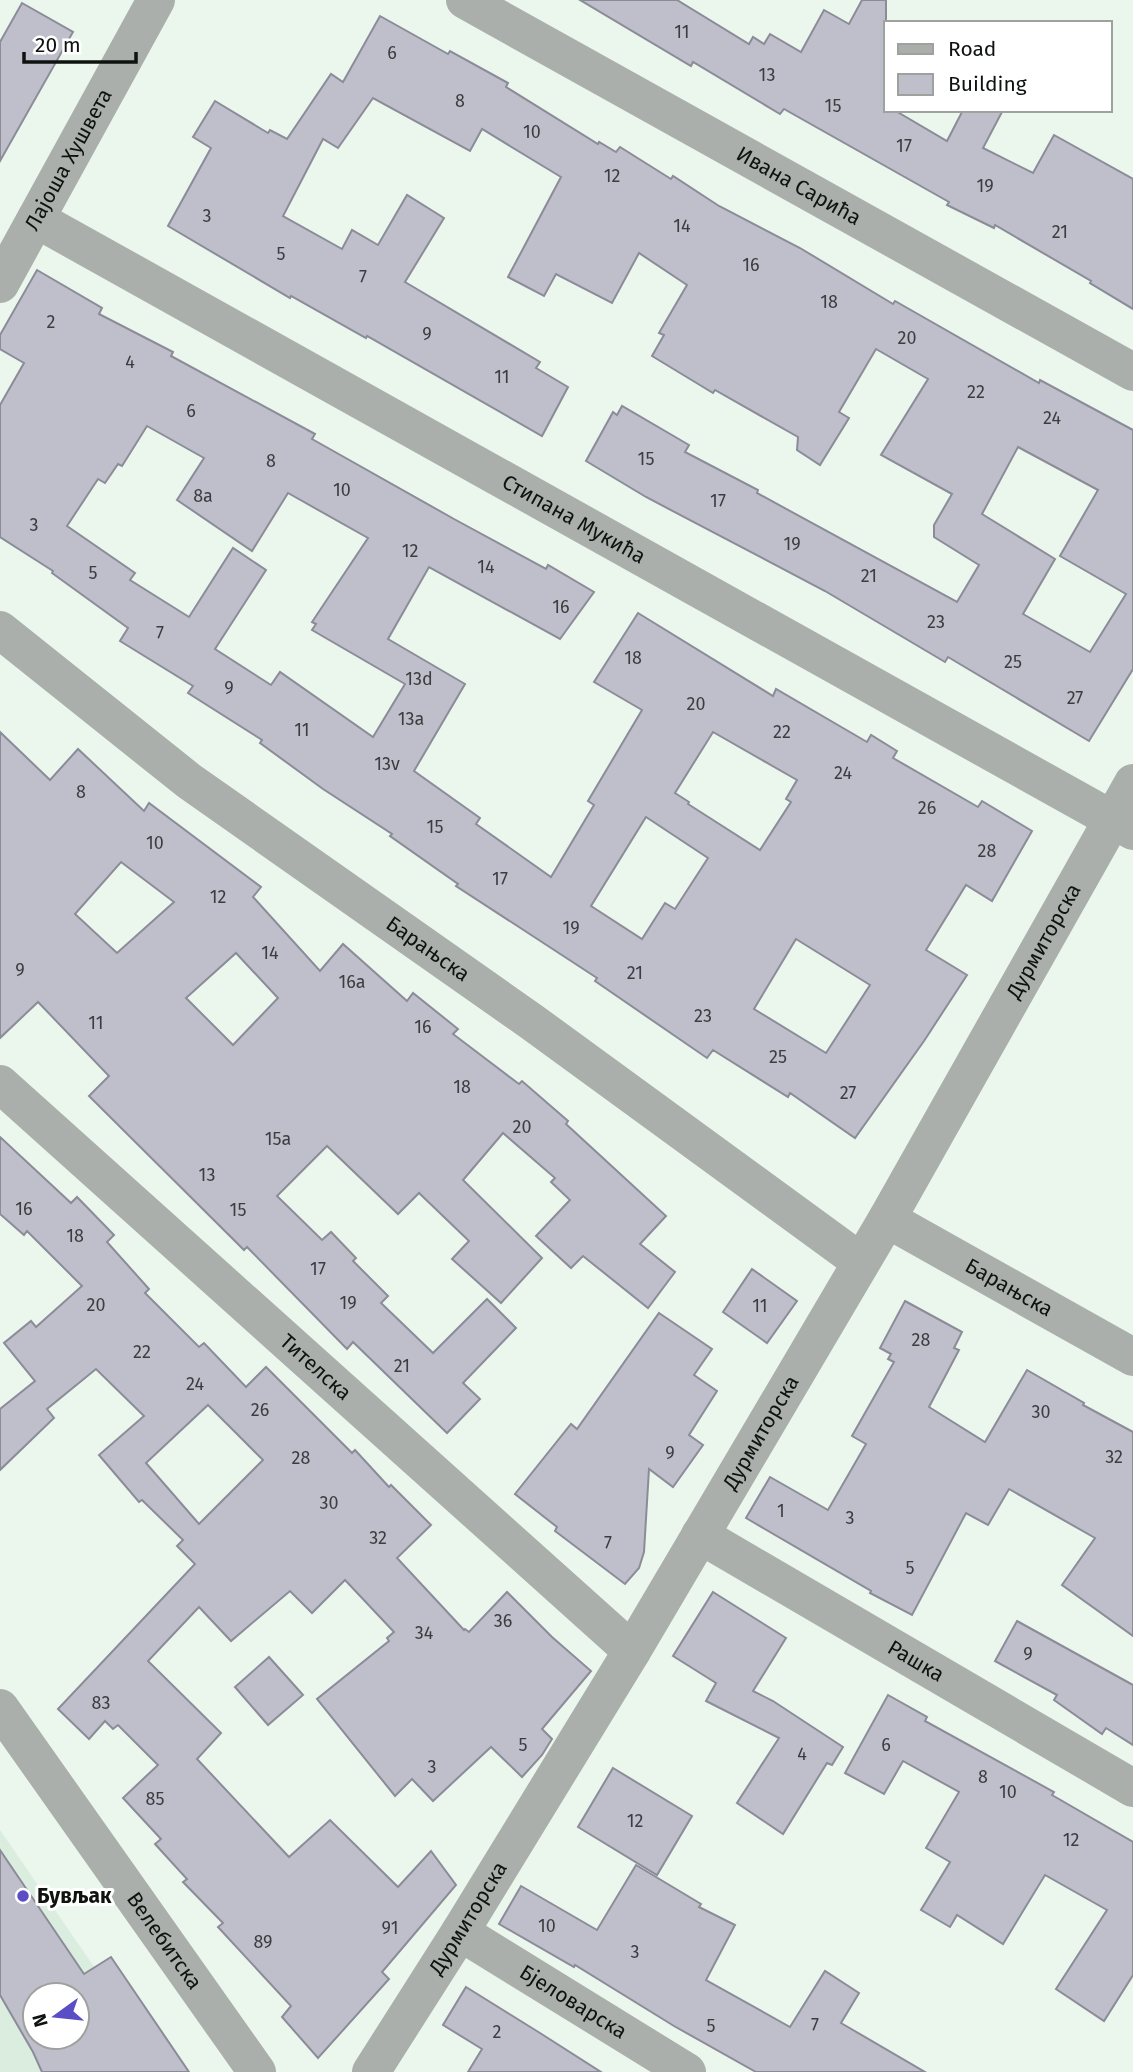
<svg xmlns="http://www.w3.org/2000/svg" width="1133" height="2072" viewBox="0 0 1133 2072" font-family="'Fira Sans',sans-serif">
  <rect width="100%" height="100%" fill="#ebf6ed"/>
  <!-- built -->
  <path fill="#daedde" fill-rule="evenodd" d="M0,1830L90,1961L166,2072H0ZM35,1995H77V2037H35Z"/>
  <!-- building -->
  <g fill="#bebfcb" stroke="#8b8c98" stroke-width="2" fill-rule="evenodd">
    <polygon points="580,0 677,0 749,44 753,37 764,44 770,34 801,52 824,10 849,24 862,0 886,0 886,110 894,110 947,141 963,110 1003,110 983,148 1033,173 1054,135 1133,179 1133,309 1090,283 1091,281 995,225 994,228 947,205 949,202 784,109 780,114 693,62 691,66"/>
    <polygon points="22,3 73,32 0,161 0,42"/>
    <path d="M380,16L448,54L450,51L508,83L506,87L598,144L599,142L616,152L620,147L671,179L673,176L719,206L800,248L893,304L895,301L1039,383L1040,380L1133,430V669L1089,741L948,657L945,662L825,591L646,497L586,461L613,412L617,415L622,406L689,445L685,452L758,490L757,493L957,602L979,565L934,537V525L952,494L881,455L928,379L876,349L839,412L849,418L820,465L797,450L798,437L715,390L713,393L652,356L664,335L659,333L687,285L639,253L612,303L556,274L544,296L508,277L561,177L482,129L470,151L373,98L338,148L323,139L283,216L342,249L352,230L378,245L407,195L444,218L405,282L540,362L536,368L568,387L542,436L367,336L366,338L291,296L290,298L168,226L211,148L193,137L215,101L268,133L270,130L287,139L331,74L343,82ZM1018,447L1098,490L1060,556L1126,594L1090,652L1023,614L1055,559L982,514Z"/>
    <path d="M37,270L102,308L99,314L173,352L171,356L315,434L312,439L454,519L546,569L548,565L594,592L560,639L429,567L388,639L465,684L414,771L480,818L476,824L551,877L594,805L588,801L642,710L594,682L638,613L773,696L776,689L867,742L871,735L897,751L893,758L978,807L982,801L1032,831L992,901L966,885L926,950L967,975L924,1041L855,1138L790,1093L788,1097L713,1050L707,1058L595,981L597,978L456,886L458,884L390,836L392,834L323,789L260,743L262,740L188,693L193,686L120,641L128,628L52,573L53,571L0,537V405L24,363L0,349V335ZM147,426L204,458L177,500L252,551L288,493L368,538L312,622L316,624L312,630L405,684L373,737L280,672L271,685L215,649L266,570L233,548L189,617L130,580L135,573L67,526L98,479L105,483L118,464L122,466ZM713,732L797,780L786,799L791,802L760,850L688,804L689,802L675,793ZM646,817L708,858L675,909L665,903L642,939L591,906ZM796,939L870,985L826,1053L754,1009Z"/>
    <path d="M0,732L50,780L78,749L144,811L149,803L261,887L253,897L320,971L343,944L407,1001L413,993L458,1029L453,1034L519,1084L522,1081L568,1121L566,1124L666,1216L640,1244L675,1272L648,1308L583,1256L571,1268L536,1236L570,1200L551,1182L555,1178L503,1133L463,1180L542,1258L501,1303L452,1259L469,1241L419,1193L398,1214L327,1146L277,1196L322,1240L331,1232L356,1258L353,1261L388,1296L381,1303L433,1353L487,1299L516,1328L463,1383L480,1399L447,1433L353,1342L347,1349L247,1247L244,1250L89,1096L109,1076L38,1002L0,1038ZM121,862L174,902L117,953L75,914ZM236,953L278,998L233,1045L186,998Z"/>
    <path d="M0,1137L71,1203L77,1197L114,1235L107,1242L149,1289L145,1293L199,1347L204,1343L246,1387L266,1367L352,1453L355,1450L389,1487L391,1485L431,1525L397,1558L464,1630L465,1629L469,1632L507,1592L552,1637L591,1671L542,1729L552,1739L542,1755L522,1777L491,1747L433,1801L412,1779L395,1796L317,1699L389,1641L387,1638L394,1632L345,1580L312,1613L290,1591L231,1641L199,1607L148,1661L221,1733L197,1759L289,1857L330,1820L398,1887L431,1851L456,1885L382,1972L389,1979L318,2058L282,2017L291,2006L218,1927L223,1923L183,1882L187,1879L155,1844L161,1839L123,1798L158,1765L118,1725L113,1729L105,1721L89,1739L58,1709L195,1564L177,1546L183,1540L142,1500L139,1502L99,1455L144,1416L96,1369L47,1409L54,1418L0,1470V1409L35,1381L4,1343L31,1321L36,1327L82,1286L27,1231L24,1235L0,1214ZM208,1405L263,1460L199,1524L146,1463Z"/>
    <polygon points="752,1269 797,1301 767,1343 723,1312"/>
    <polygon points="905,1301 962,1332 954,1348 959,1350 929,1407 985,1442 1027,1370 1084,1403 1083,1405 1133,1432 1133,1636 1062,1585 1095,1538 1009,1489 988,1525 966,1513 912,1615 870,1593 871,1591 746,1518 770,1477 828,1510 866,1444 852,1436 894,1362 888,1359 891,1354 880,1348"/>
    <polygon points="659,1313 712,1349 694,1375 717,1391 689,1435 703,1445 673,1487 649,1469 644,1552 639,1568 625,1584 555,1531 557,1527 515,1494 571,1424 577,1429"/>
    <polygon points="713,1592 786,1638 753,1691 773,1701 843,1747 832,1765 827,1763 783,1834 737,1803 779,1738 706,1701 716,1683 673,1656"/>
    <polygon points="1017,1621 1133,1685 1133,1745 1106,1728 1102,1734 1054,1700 1057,1695 995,1661"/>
    <polygon points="269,1657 303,1695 268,1725 235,1687"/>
    <polygon points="888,1695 927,1717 925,1721 1054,1792 1052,1795 1133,1842 1133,1975 1104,2021 1056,1989 1107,1910 1045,1875 1003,1944 957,1915 950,1927 921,1910 950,1862 926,1848 959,1792 903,1761 884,1794 845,1773"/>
    <polygon points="613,1768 692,1816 657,1875 578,1827"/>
    <path d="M0,1850L84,1974L111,1957L189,2072H42L33,2052L0,1995ZM35,1995H77V2037H35Z"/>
    <polygon points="636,1865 701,1904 699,1907 735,1925 706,1980 790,2027 825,1971 859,1993 841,2023 925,2072 756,2072 674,2026 575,1965 574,1967 499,1924 521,1886 597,1930"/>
    <polygon points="466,1987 540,2033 601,2072 468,2072 482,2049 443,2025"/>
  </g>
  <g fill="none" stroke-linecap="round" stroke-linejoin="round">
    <!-- minor -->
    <g stroke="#aaafab" stroke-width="38">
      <path id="s1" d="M465,0L1133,372"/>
      <path id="s2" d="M36,219L1133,831"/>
      <path id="s3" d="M0,284L156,0"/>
      <path id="s4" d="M0,630L189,781L532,1022L861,1262"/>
      <path id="s5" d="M0,1084L632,1651"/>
      <path id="s6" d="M887,1219L1133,1357"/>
      <path id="s7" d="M700,1535L1133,1788"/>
      <path id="s8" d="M460,1932L687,2072"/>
      <path id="s9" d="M371,2072L460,1932L632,1651L887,1219L1133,783"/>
    </g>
    <!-- tertiary -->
    <path stroke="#aaafab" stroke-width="38" id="s10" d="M0,1708L257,2072"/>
  </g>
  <!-- markers -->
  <circle fill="#5a4dc5" stroke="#fff" stroke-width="2.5" cx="23" cy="1896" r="7"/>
  <g text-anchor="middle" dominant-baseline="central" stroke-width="6" stroke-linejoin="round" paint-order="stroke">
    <!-- number labels -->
    <g font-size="18" fill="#3b3e3f">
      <text x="682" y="32">11</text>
      <text x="392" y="53">6</text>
      <text x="767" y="75">13</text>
      <text x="460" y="101">8</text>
      <text x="833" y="106">15</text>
      <text x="532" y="132">10</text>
      <text x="904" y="146">17</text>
      <text x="612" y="176">12</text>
      <text x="985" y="186">19</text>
      <text x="207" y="216">3</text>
      <text x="682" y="226">14</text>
      <text x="1060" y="232">21</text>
      <text x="281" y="254">5</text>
      <text x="751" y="265">16</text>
      <text x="363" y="277">7</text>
      <text x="829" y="302">18</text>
      <text x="51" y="322">2</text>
      <text x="427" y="334">9</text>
      <text x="907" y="338">20</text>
      <text x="130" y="362">4</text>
      <text x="502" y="377">11</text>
      <text x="976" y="392">22</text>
      <text x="191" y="411">6</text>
      <text x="1052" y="418">24</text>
      <text x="646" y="459">15</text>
      <text x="271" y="461">8</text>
      <text x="342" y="490">10</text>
      <text x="203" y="496">8a</text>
      <text x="718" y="501">17</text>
      <text x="34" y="525">3</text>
      <text x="792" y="544">19</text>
      <text x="410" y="551">12</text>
      <text x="486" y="567">14</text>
      <text x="93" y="573">5</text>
      <text x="869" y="576">21</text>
      <text x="561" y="607">16</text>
      <text x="936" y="622">23</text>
      <text x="160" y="633">7</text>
      <text x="633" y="658">18</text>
      <text x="1013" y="662">25</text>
      <text x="419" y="679">13d</text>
      <text x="229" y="688">9</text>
      <text x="1075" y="698">27</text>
      <text x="696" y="704">20</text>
      <text x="411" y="719">13a</text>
      <text x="302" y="730">11</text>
      <text x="782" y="732">22</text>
      <text x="387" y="764">13v</text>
      <text x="843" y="773">24</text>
      <text x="81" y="792">8</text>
      <text x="927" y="808">26</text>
      <text x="435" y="827">15</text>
      <text x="155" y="843">10</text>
      <text x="987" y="851">28</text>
      <text x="500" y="879">17</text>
      <text x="218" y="897">12</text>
      <text x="571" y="928">19</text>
      <text x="270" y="953">14</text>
      <text x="20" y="970">9</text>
      <text x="635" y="973">21</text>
      <text x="352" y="982">16a</text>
      <text x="703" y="1016">23</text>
      <text x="96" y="1023">11</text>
      <text x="423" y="1027">16</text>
      <text x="778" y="1057">25</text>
      <text x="462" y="1087">18</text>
      <text x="848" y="1093">27</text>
      <text x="522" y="1127">20</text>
      <text x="278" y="1139">15a</text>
      <text x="207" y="1175">13</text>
      <text x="24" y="1209">16</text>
      <text x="238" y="1210">15</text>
      <text x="75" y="1236">18</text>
      <text x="318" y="1269">17</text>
      <text x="348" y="1303">19</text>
      <text x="96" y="1305">20</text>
      <text x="760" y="1306">11</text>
      <text x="921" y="1340">28</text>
      <text x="142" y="1352">22</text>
      <text x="402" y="1366">21</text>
      <text x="195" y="1384">24</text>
      <text x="260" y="1410">26</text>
      <text x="1041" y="1412">30</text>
      <text x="670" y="1453">9</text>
      <text x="1114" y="1457">32</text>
      <text x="301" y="1458">28</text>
      <text x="329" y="1503">30</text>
      <text x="781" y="1511">1</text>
      <text x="850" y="1518">3</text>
      <text x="378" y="1538">32</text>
      <text x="608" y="1543">7</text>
      <text x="910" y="1568">5</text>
      <text x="503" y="1621">36</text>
      <text x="424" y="1633">34</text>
      <text x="1028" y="1654">9</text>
      <text x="101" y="1703">83</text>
      <text x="523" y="1745">5</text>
      <text x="886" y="1745">6</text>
      <text x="802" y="1754">4</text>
      <text x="432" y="1767">3</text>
      <text x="983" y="1777">8</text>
      <text x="1008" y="1792">10</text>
      <text x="155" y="1799">85</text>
      <text x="635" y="1821">12</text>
      <text x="1071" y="1840">12</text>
      <text x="547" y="1926">10</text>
      <text x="390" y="1928">91</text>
      <text x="263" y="1942">89</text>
      <text x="635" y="1952">3</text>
      <text x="815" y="2025">7</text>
      <text x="711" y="2026">5</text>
      <text x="497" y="2032">2</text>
    </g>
    <!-- street labels -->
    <g font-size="21" fill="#0f1310" stroke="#fff">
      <text stroke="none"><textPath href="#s3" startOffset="142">Лајоша Хушвета</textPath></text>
      <text stroke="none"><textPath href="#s1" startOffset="382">Ивана Сарића</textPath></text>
      <text stroke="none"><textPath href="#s2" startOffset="616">Стипана Мукића</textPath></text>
      <text stroke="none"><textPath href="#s9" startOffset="1316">Дурмиторска</textPath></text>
      <text stroke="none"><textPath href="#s4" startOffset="534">Барањска</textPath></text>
      <text stroke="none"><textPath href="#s6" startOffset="140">Барањска</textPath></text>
      <text stroke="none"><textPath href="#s5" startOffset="424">Тителска</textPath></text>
      <text stroke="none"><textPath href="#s9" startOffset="749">Дурмиторска</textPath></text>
      <text stroke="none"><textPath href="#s7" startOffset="250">Рашка</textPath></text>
      <text stroke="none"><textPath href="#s9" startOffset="182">Дурмиторска</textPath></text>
      <text stroke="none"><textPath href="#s10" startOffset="285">Велебитска</textPath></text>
      <text stroke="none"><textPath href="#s8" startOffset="133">Бјеловарска</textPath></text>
    </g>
    <!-- poi labels -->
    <g font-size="21" font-weight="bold" fill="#0f1310" stroke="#fff" text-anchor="start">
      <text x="37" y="1896">Бувљак</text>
    </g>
  </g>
  <!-- legend -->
  <rect x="884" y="21" width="228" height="91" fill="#ffffff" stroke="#9fa19f" stroke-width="2"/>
  <rect x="898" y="44" width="35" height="10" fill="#aaafab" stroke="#9fa19f" stroke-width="2"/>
  <text x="948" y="56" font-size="21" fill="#0f1310">Road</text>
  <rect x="898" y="74" width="35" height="21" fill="#bebfcb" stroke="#9fa19f" stroke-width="2"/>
  <text x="948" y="91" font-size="21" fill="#0f1310">Building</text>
  <!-- north arrow -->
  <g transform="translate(56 2016) rotate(255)"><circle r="33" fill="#ffffff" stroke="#9fa19f" stroke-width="2"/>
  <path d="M0-5L12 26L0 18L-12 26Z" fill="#5a4dc5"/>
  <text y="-10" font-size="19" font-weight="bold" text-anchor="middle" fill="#0f1310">N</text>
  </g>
  <!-- scale -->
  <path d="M24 52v10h112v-10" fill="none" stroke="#0f1310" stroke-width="3.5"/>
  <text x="35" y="52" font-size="21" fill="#0f1310" stroke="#ffffff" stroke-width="5" paint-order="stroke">20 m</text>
</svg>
